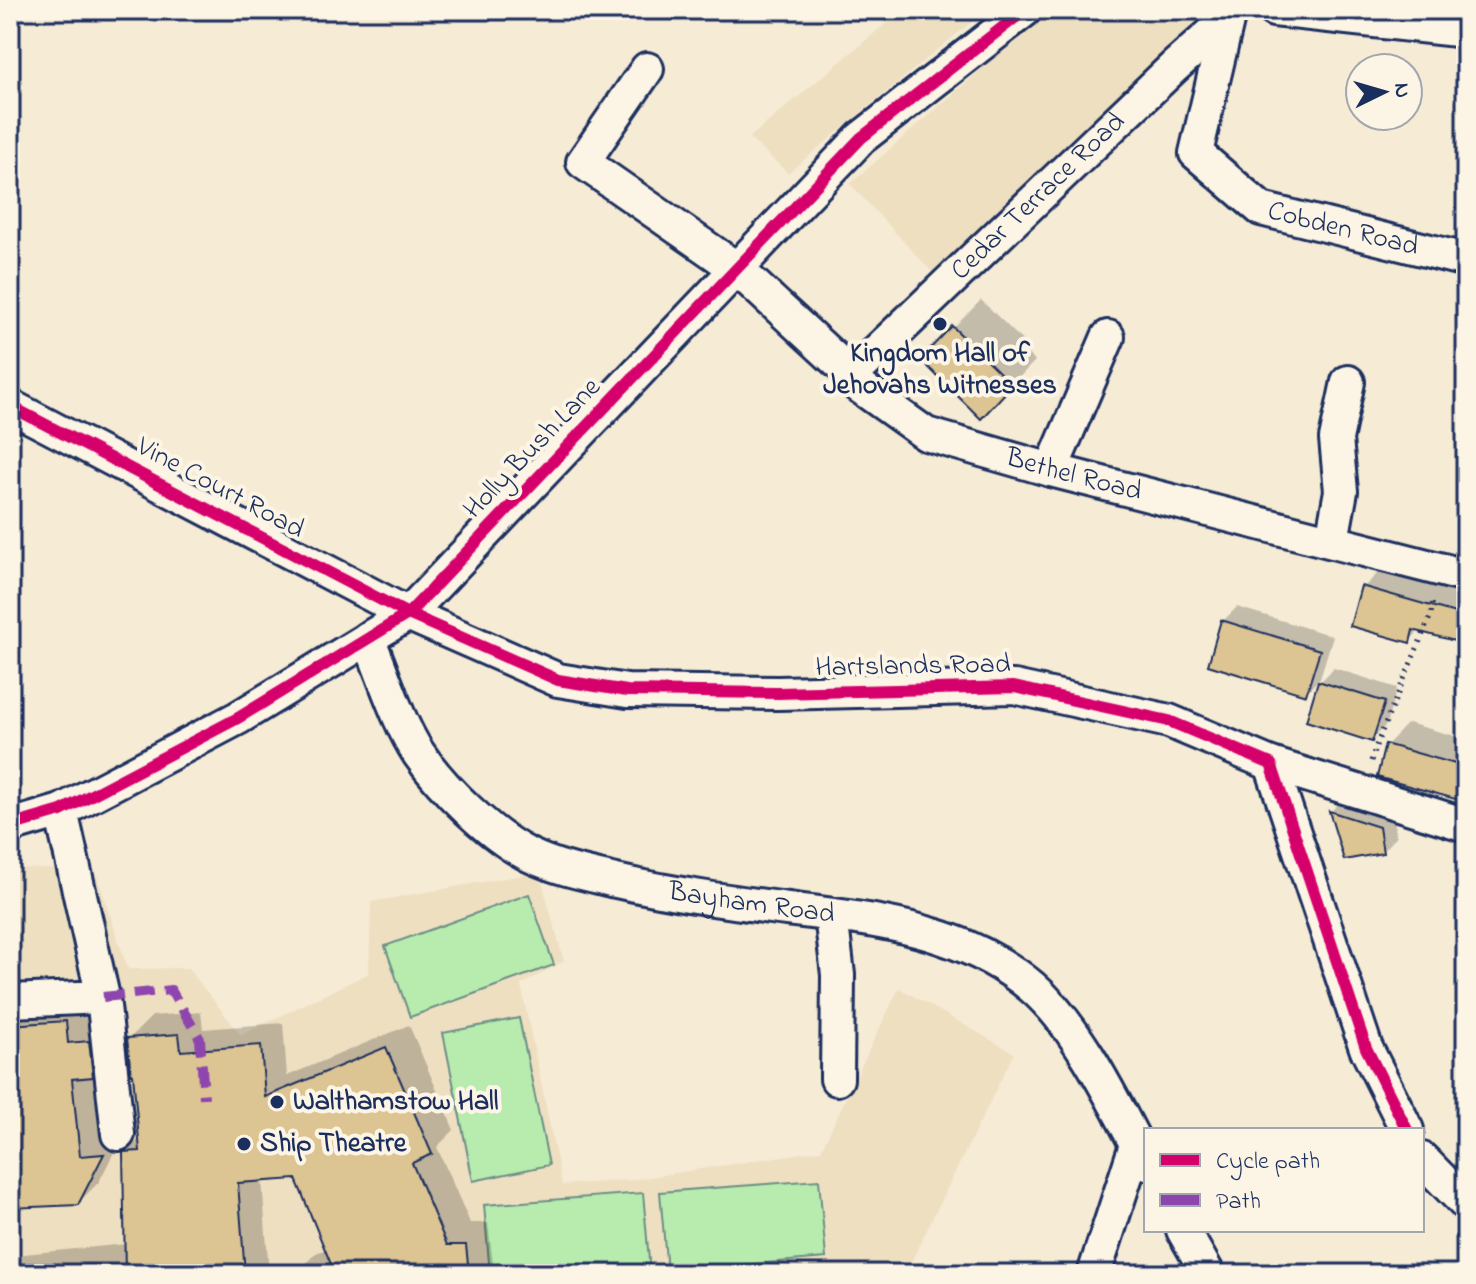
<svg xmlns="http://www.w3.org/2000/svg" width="1476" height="1284" viewBox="0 0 1476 1284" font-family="'Indie Flower',sans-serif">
  <rect width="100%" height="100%" fill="#f6ebd5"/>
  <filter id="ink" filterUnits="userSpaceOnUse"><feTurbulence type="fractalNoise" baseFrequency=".0125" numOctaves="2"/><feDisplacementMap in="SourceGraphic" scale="16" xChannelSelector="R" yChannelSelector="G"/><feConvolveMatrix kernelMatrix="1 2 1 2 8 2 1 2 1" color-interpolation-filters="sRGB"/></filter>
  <g filter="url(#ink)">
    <!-- built -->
    <g fill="#eedfc1">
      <polygon points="902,10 986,10 788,173 749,138"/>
      <polygon points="1049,10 1209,10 933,273 850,184"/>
      <polygon points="10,868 95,870 128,969 188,968 241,1035 369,973 371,902 539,872 564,961 521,985 562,1185 631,1180 821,1150 899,988 1014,1053 905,1274 10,1274"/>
    </g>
    <!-- green -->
    <g fill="#b8ecae" stroke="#6a8e86" stroke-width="2">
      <polygon points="529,894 554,965 410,1017 385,946"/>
      <polygon points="519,1018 549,1165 473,1181 443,1033"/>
      <polygon points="819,1180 826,1258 667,1271 660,1192"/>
      <polygon points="643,1193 650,1272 490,1274 484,1205"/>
    </g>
    <!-- shadow -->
    <g fill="#0003">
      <polygon points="981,300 1026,344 1022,349 1035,361 981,416 923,359"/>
      <polygon points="1382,569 1466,581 1466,642 1420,630 1409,641 1363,588"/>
      <polygon points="1237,607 1333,636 1320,678 1306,693 1223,621"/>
      <polygon points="1334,668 1397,688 1386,725 1372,739 1320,682"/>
      <polygon points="1408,723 1466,739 1466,799 1379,776 1387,745"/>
      <polygon points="1345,798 1393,813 1396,837 1382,851 1346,858 1331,811"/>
      <polygon points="86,1000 89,1022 109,1021 113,1054 94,1073 100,1136 123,1134 99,1182 78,1203 10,1206 10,1006"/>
      <polygon points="201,1012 203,1029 283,1023 287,1076 409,1025 454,1130 437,1147 470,1223 488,1223 494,1272 295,1274 316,1253 327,1249 298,1177 262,1180 269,1274 10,1274 10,1267 24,1254 126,1244 125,1153 141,1137 129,1039 152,1016"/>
    </g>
    <!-- building -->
    <g fill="#ddc493" stroke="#1b2f5e" stroke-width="2">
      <polygon points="952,326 1000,373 996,378 1008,390 981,419 920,359"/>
      <polygon points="1361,586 1466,616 1466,644 1413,630 1410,643 1350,626"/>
      <polygon points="1221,620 1320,650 1306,695 1208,665"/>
      <polygon points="1318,681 1385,702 1372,742 1306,721"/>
      <polygon points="1385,744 1466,767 1466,802 1377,777"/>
      <polygon points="1329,811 1379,827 1383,853 1344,860"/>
      <polygon points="66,1021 68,1043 89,1041 93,1077 72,1079 80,1156 104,1154 78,1205 10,1208 10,1025"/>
      <polygon points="179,1034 181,1051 261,1045 265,1097 386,1047 432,1154 412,1163 447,1245 466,1245 469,1274 335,1274 296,1179 238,1183 245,1274 125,1274 123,1152 140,1151 133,1074 131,1074 127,1038"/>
    </g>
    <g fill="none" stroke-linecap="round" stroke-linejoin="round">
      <defs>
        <g id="minor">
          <polyline points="1274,10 1466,31"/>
          <path id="s1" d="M1228,17L1196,153L1261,209L1466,260"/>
          <path id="s2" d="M647,69L583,162L737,269L852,375L856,384L926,434L1051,470L1466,576"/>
          <path id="s3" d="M852,375L1174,67L1226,21"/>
          <polyline points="10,406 408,614 558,680 627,691 778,693 1014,687 1169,721 1271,764 1366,1048 1407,1130"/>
          <polyline points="1051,470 1108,337"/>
          <polyline points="1332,540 1341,491 1336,439 1348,382"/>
          <path id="s4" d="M368,638C383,673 398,723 419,754C443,789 491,836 529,855C556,868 586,874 616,881C690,898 766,906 842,916C909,925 978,941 1032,987C1079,1027 1117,1108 1146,1163"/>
          <polyline points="1271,764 1466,825"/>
          <polyline points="10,826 61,811 238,718 408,614 861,138 1025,10"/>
          <polyline points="831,915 838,975 837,1079"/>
          <polyline points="103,997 118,1134"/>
          <polyline points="10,1001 103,997 61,811"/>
          <polyline points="1422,1159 1466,1204"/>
          <polyline points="1183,1230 1208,1274"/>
          <polyline points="1094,1274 1136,1145"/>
        </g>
      </defs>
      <!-- minor casing -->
      <use href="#minor" stroke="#1b2f5e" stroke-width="38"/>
      <!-- path -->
      <polyline stroke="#1b2f5e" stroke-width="5" stroke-dasharray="2 6" stroke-linecap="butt" points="1371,761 1375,748 1431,615 1433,599"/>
      <!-- minor -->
      <use href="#minor" stroke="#fcf5e5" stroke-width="32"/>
      <!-- quiet -->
      <polyline stroke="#8e44ad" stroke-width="10" stroke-dasharray="20 10" stroke-linecap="butt" points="103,997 171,990 200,1039 204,1098"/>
      <defs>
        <g id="cycleway">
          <polyline points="10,406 408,614 558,680 627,691 778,693 1014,687 1169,721 1271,764 1366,1048 1407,1130"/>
          <polyline points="10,826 61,811 238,718 408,614 861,138 1025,10"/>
        </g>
      </defs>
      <!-- cycleway casing -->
      <use href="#cycleway" stroke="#fcf5e5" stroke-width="17"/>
      <!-- cycleway -->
      <use href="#cycleway" stroke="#d6006c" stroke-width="12"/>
    </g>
  </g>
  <!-- markers -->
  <g fill="#1b2f5e" stroke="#fcf5e5" stroke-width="3">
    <circle cx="940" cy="324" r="8"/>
    <circle cx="277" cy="1102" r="8"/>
    <circle cx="244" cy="1144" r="8"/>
  </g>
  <g text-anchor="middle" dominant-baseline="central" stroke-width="8" stroke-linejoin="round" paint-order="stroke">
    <!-- street labels -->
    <g font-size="28" fill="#1b2f5e" stroke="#fcf5e5">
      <text stroke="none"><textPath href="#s3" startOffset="258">Cedar Terrace Road</textPath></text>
      <text stroke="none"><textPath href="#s1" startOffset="310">Cobden Road</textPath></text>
      <text transform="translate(533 449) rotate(-46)">Holly Bush Lane</text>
      <text stroke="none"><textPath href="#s2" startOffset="706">Bethel Road</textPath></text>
      <text transform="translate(220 489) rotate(28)">Vine Court Road</text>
      <text transform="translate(913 667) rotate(-1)">Hartslands Road</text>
      <text stroke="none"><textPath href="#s4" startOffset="506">Bayham Road</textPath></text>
    </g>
    <!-- poi labels -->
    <g font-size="28" font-weight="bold" fill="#1b2f5e" stroke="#fcf5e5" text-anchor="start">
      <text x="940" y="354" text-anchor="middle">Kingdom Hall of<tspan x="940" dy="32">Jehovahs Witnesses</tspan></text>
      <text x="293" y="1102">Walthamstow Hall</text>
      <text x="260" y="1144">Ship Theatre</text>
    </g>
  </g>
  <!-- margin -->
  <rect width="1476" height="1284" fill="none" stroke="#fcf5e5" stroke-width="40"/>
  <rect x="20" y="20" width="1436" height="1244" fill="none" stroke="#1b2f5e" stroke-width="3" filter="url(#ink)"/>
  <!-- legend -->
  <rect x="1144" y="1128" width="280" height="104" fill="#fcf5e5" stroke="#a2a6af" stroke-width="2"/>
  <rect x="1160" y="1154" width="40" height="12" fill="#d6006c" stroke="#a2a6af" stroke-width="2"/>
  <text x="1216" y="1168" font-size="24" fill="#1b2f5e">Cycle path</text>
  <rect x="1160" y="1194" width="40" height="12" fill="#8e44ad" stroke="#a2a6af" stroke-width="2"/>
  <text x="1216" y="1208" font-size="24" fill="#1b2f5e">Path</text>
  <!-- north arrow -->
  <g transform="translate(1384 92) rotate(85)"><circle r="38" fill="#fcf5e5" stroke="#a2a6af" stroke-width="2"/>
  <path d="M0-6L14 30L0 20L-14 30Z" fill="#1b2f5e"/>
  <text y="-12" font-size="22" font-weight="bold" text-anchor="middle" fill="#1b2f5e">N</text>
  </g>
</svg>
